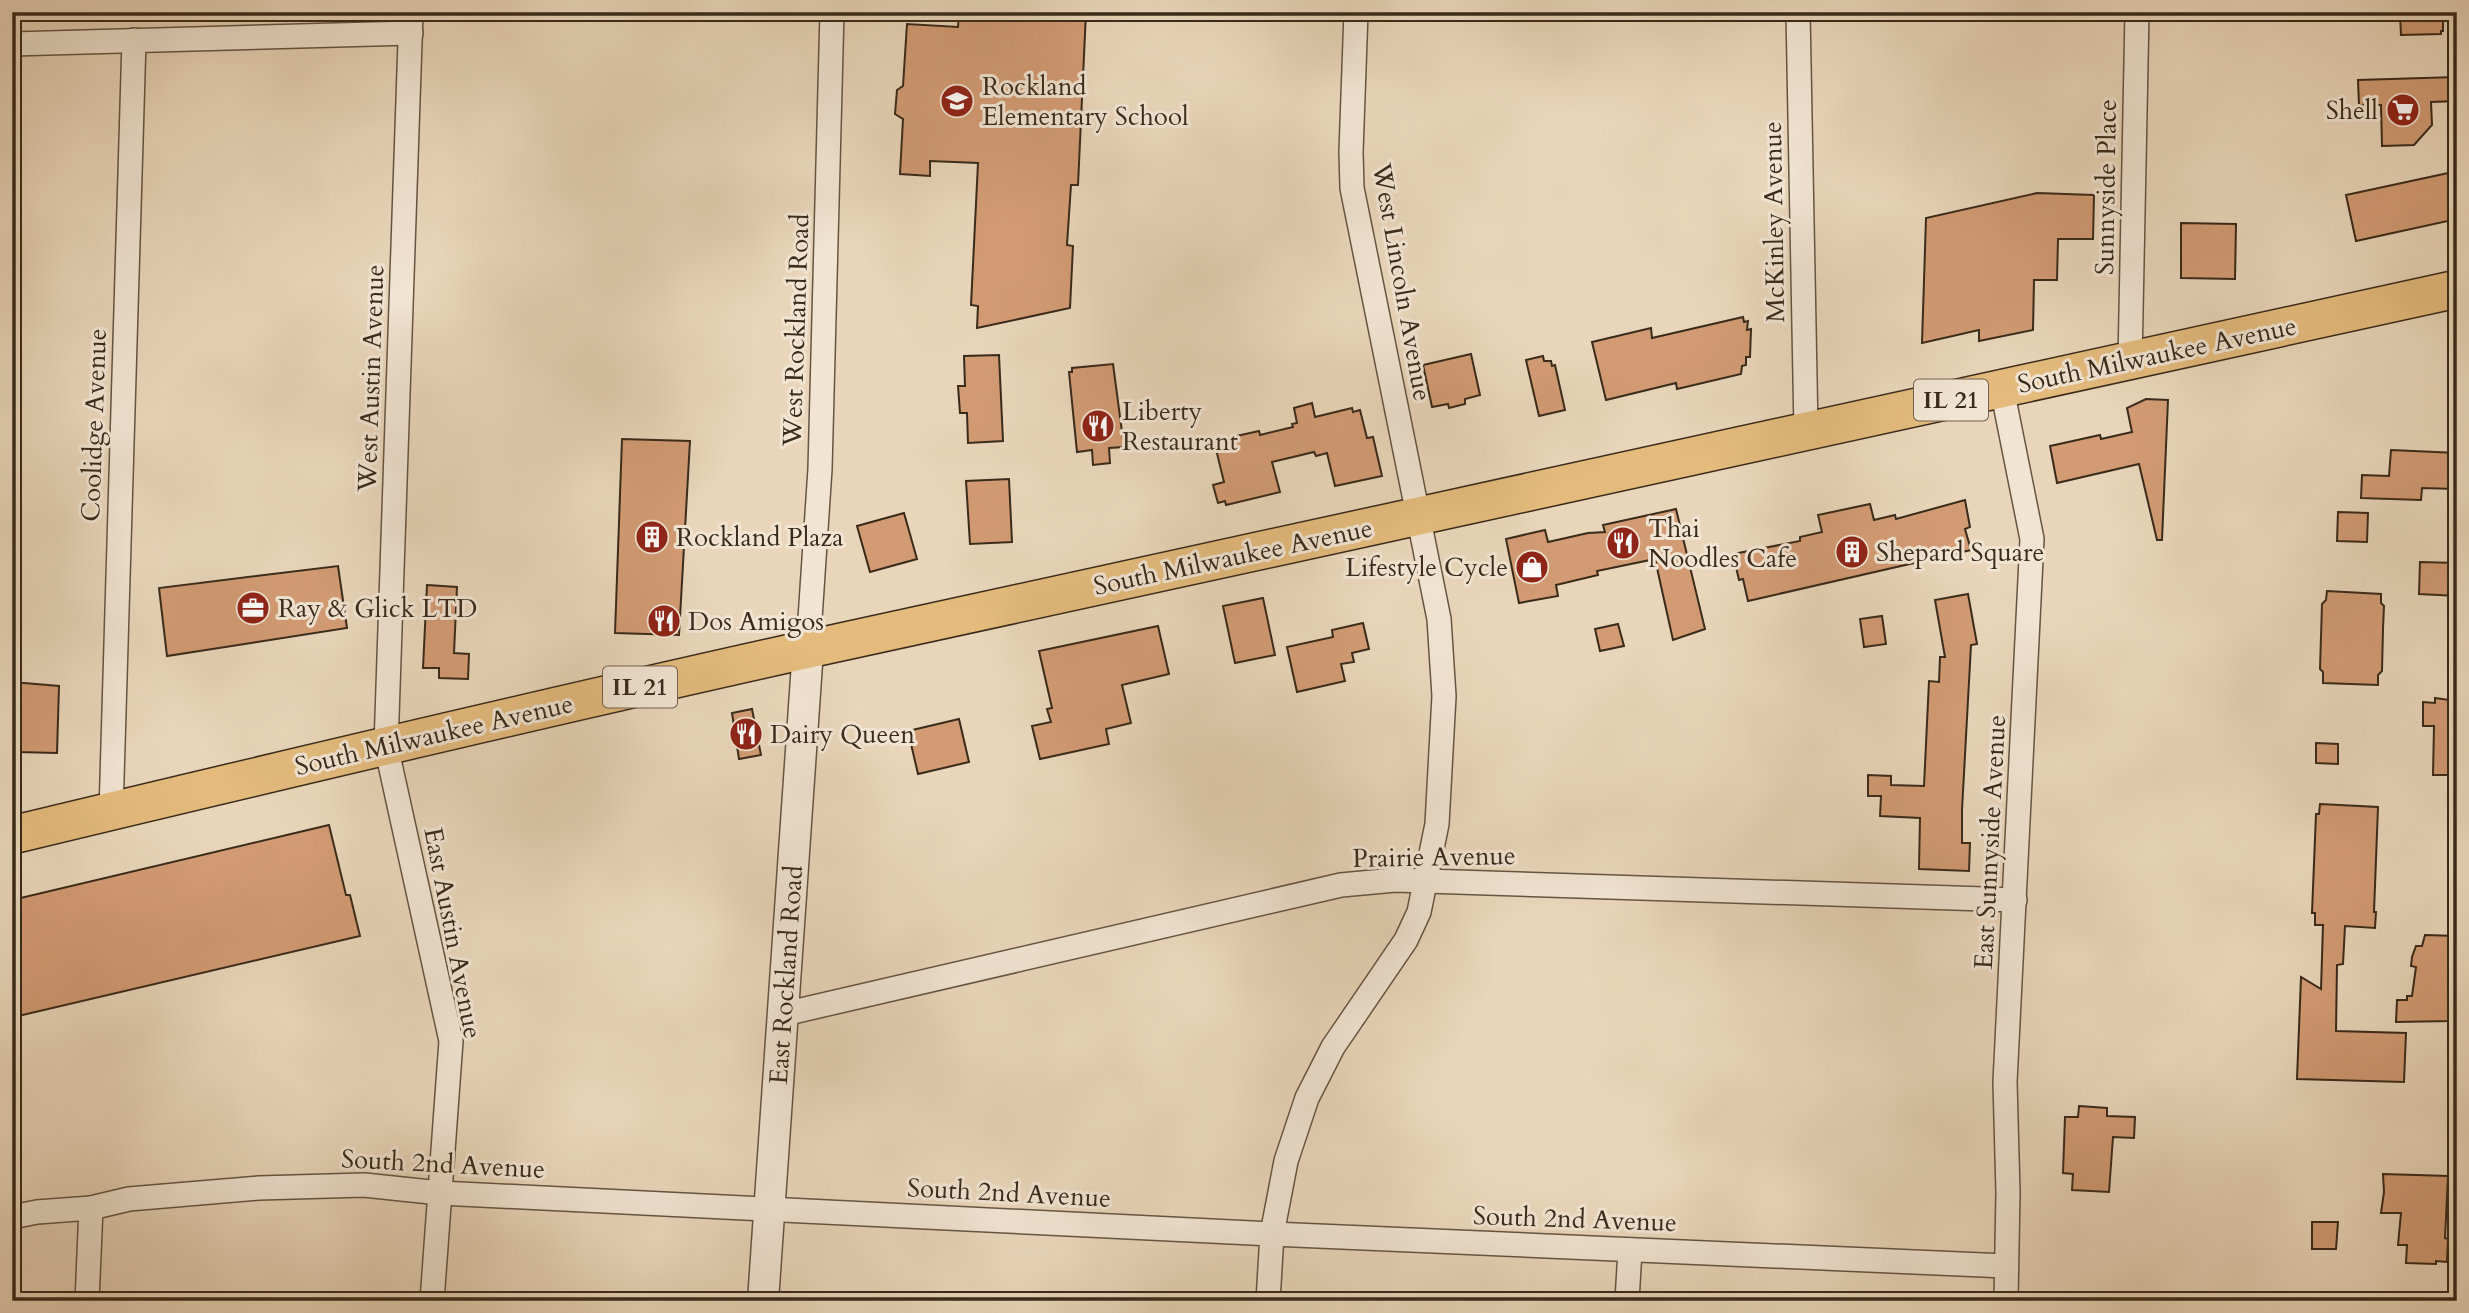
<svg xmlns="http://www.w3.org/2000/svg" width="2469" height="1313" viewBox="0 0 2469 1313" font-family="Cardo,serif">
  <rect width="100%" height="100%" fill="#e9d6ba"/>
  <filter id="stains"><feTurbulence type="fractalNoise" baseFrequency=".00286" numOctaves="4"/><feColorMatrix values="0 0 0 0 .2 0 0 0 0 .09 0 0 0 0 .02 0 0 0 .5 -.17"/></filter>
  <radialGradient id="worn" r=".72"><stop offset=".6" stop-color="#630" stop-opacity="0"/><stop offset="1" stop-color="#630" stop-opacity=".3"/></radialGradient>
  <!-- building -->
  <g fill="#d29b74" stroke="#392a1a" stroke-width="2">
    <polygon points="959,12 1086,12 1078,185 1071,185 1067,245 1073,246 1070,308 977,328 978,306 971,305 978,163 930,161 930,176 900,174 903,119 895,114 897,90 903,86 907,24 958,27"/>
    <polygon points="2413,12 2443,14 2443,31 2441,31 2441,34 2401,35 2400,14"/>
    <polygon points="2456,77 2457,101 2431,102 2432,125 2414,145 2382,146 2381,105 2359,105 2358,80"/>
    <polygon points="2453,172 2457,190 2457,219 2356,241 2346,195"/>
    <polygon points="2037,193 2094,195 2093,239 2058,239 2057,280 2034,280 2033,330 1979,341 1979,330 1922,343 1926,218"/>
    <polygon points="2181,223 2236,224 2235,279 2181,278"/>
    <polygon points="1743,317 1744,322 1748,321 1747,330 1751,329 1750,357 1746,357 1746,365 1742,366 1741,374 1677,389 1676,383 1606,400 1592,342 1651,328 1652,338"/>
    <polygon points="1471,354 1480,395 1465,399 1465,404 1449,408 1448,404 1432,407 1423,365"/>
    <polygon points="999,355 1003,441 968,443 967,413 960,413 958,386 965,386 964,356"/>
    <polygon points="1543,356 1544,361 1551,361 1552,366 1555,365 1565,410 1539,416 1526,360"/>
    <polygon points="1113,364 1124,447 1109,448 1110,463 1093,465 1092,450 1077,452 1069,372 1072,372 1072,368"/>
    <polygon points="2146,399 2168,400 2162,540 2157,540 2139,464 2057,483 2050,446 2100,435 2101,439 2132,432 2127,408"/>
    <polygon points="1312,403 1315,417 1352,408 1353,412 1360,410 1367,438 1373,437 1382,476 1335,486 1327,453 1316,456 1314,452 1272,462 1280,492 1226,505 1225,501 1218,503 1213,485 1224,482 1214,441 1259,431 1260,435 1293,427 1292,424 1297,423 1294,408"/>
    <polygon points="622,439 690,441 679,635 615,633"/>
    <polygon points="2391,450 2457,453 2457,489 2422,488 2421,500 2361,498 2362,475 2389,476"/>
    <polygon points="1009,479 1012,542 970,544 966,481"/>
    <polygon points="1965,500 1970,527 1965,529 1971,550 1748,601 1743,579 1739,580 1733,554 1800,541 1800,537 1822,532 1818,515 1870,504 1874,520 1895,515 1896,519"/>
    <polygon points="1676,509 1705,629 1673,640 1655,559 1597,571 1598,575 1556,585 1558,596 1519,603 1506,539 1545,530 1548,542 1588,533 1605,532 1603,525"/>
    <polygon points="2338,512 2368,513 2367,542 2337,541"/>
    <polygon points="904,513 917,559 870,572 857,526"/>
    <polygon points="2420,562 2457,563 2457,596 2419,594"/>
    <polygon points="338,566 347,628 167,656 159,588"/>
    <polygon points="427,585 457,587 454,653 469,654 468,679 439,678 439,668 423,668"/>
    <polygon points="2327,591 2381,594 2381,603 2384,606 2383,629 2382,671 2378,675 2378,685 2323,683 2323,672 2320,669 2322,604 2326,600"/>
    <polygon points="1968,594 1977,644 1971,645 1962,810 1962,843 1970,843 1969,871 1919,869 1920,818 1880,816 1881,796 1868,796 1868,775 1891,776 1891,785 1924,786 1929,681 1939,682 1940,657 1945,657 1935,600"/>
    <polygon points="1263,598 1275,655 1235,663 1223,606"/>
    <polygon points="1882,616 1886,644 1864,647 1860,619"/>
    <polygon points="1363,623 1369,649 1352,653 1354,662 1341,664 1345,681 1297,692 1287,647 1333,637 1332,630"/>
    <polygon points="1618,624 1624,646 1600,651 1595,629"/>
    <polygon points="1158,626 1169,674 1122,685 1131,723 1106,729 1109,744 1040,759 1032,726 1051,722 1047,709 1052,708 1039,651"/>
    <polygon points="12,682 59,686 57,753 17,752 17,748 12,748"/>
    <polygon points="2435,698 2457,701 2457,775 2433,775 2434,726 2423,726 2423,702 2435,703"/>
    <polygon points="752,709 761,755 739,759 732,713"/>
    <polygon points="959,719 969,762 918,774 908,731"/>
    <polygon points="2316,743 2338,744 2338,764 2316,763"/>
    <polygon points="2320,804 2378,807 2374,912 2376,912 2375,928 2345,926 2343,964 2337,965 2336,1031 2406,1033 2404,1082 2297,1079 2301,977 2321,989 2323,925 2315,925 2315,913 2312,913 2316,814 2319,814"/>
    <polygon points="329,825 346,895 350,895 360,936 14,1017 12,1008 12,900"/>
    <polygon points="2425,935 2457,936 2457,968 2455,968 2451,1021 2396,1022 2397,1000 2407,1000 2407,996 2412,996 2416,967 2411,966 2412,957 2416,946 2422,946"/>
    <polygon points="2079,1106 2107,1108 2107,1116 2135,1117 2134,1138 2113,1137 2109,1192 2072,1190 2073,1174 2063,1173 2065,1117 2078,1117"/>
    <polygon points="2383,1174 2448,1176 2445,1238 2448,1239 2447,1262 2436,1261 2436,1264 2406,1263 2407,1245 2398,1245 2401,1213 2381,1213 2384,1192"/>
    <polygon points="2312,1222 2338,1222 2336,1249 2312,1249"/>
  </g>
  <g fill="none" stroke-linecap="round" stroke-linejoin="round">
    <defs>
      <g id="minor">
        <polyline points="411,12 386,746 451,1041 432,1301"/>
        <polyline points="1798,12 1806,431"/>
        <polyline points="12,44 411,33"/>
        <polyline points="2130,362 2137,12"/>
        <polyline points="2002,389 2032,539 2005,1082 2008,1193 2006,1301"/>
        <polyline points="808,649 820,469 832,12"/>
        <polyline points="111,812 134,40"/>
        <polyline points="784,1014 1341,885 1395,880 2015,900"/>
        <polyline points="12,1217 37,1212 91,1208 129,1199 259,1188 364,1185 440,1193 1272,1234 2006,1266"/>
        <polyline points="87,1301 91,1208"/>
        <polyline points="1268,1301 1272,1234 1286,1161 1307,1098 1333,1047 1406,940 1419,912 1437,824 1444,696 1439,619 1352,188 1351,152 1356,12"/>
        <polyline points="1627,1301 1630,1250"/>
      </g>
      <polyline id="tertiary" points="763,1301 808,649"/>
      <path id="primary" d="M12,835C278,771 543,708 809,649C1358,527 1908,413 2457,289"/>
    </defs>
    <!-- minor casing -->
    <use href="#minor" stroke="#655542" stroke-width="26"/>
    <!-- tertiary casing -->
    <use href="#tertiary" stroke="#655542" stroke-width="33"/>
    <!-- primary casing -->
    <use href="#primary" stroke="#392a1a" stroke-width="40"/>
    <!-- minor -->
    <use href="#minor" stroke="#f1e4d2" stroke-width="23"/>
    <!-- tertiary -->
    <use href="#tertiary" stroke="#f1e4d2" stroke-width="30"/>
    <!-- primary -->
    <use href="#primary" stroke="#e4bb7d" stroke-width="37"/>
  </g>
  <!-- icons -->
  <defs>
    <symbol id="school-disc" viewBox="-11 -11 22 22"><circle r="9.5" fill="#8f2418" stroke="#f1e4d2"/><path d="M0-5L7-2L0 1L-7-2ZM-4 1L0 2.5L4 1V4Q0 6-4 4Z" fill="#fff"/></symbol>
    <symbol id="supermarket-disc" viewBox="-11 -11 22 22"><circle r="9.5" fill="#8f2418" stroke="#f1e4d2"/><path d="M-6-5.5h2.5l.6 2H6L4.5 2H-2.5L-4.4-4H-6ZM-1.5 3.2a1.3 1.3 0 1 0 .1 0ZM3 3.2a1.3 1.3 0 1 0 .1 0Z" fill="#fff"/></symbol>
    <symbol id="restaurant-disc" viewBox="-11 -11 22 22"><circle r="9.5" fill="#8f2418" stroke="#f1e4d2"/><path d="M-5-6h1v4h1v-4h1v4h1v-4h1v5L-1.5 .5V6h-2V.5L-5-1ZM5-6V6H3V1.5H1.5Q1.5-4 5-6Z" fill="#fff"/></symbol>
    <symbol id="building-disc" viewBox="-11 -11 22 22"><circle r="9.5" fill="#8f2418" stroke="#f1e4d2"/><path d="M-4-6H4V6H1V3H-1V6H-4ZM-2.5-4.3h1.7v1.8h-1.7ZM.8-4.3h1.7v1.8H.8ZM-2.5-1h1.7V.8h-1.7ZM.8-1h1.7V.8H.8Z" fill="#fff"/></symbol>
    <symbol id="shop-disc" viewBox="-11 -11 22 22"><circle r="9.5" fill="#8f2418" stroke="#f1e4d2"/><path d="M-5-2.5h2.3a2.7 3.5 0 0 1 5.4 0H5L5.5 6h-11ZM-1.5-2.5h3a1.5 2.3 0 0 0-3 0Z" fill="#fff"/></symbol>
    <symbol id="office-disc" viewBox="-11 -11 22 22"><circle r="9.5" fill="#8f2418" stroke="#f1e4d2"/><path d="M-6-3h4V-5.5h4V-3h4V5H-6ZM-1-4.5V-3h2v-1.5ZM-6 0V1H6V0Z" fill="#fff"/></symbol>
  </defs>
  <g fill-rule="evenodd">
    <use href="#school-disc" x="938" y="82" width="38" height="38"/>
    <use href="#supermarket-disc" x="2384" y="91" width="38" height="38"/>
    <use href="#restaurant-disc" x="1079" y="407" width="38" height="38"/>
    <use href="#building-disc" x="633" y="518" width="38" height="38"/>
    <use href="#restaurant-disc" x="1604" y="524" width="38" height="38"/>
    <use href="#building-disc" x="1833" y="533" width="38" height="38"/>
    <use href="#shop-disc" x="1513" y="548" width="38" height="38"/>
    <use href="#office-disc" x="234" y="589" width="38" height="38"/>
    <use href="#restaurant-disc" x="645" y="602" width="38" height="38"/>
    <use href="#restaurant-disc" x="727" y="715" width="38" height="38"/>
  </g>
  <g text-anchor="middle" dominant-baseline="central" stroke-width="6" stroke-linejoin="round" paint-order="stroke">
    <!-- shield labels -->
    <g fill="#f1e4d2" stroke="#706251" stroke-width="2">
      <rect x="1914" y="379.5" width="74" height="41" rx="5"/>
      <rect x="603" y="666.5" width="74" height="41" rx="5"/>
    </g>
    <g font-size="24" font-weight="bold" fill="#392a1a">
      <text x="1951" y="400">IL 21</text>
      <text x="640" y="687">IL 21</text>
    </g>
    <!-- poi labels -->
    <g font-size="26" fill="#392a1a" stroke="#f1e4d2" text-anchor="start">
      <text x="982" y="86">Rockland<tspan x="982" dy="30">Elementary School</tspan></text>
      <text x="2378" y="110" text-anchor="end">Shell</text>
      <text x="1122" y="411">Liberty<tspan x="1122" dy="30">Restaurant</tspan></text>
      <text x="1648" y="528">Thai<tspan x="1648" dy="30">Noodles Cafe</tspan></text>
      <text x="676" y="537">Rockland Plaza</text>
      <text x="1876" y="552">Shepard Square</text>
      <text x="1508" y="567" text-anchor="end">Lifestyle Cycle</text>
      <text x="278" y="608">Ray &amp; Glick LTD</text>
      <text x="688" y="621">Dos Amigos</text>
      <text x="770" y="734">Dairy Queen</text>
    </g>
    <!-- street labels -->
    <g font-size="26" fill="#392a1a" stroke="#f1e4d2">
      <text transform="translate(2106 187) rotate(-89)">Sunnyside Place</text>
      <text transform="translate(1774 222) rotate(-91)">McKinley Avenue</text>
      <text transform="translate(1402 282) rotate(80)">West Lincoln Avenue</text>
      <text transform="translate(796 330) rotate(-88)">West Rockland Road</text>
      <text transform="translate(2157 355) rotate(-12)">South Milwaukee Avenue</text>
      <text transform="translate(371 378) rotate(-88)">West Austin Avenue</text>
      <text transform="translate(94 425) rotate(-88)">Coolidge Avenue</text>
      <text transform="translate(1233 557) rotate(-12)">South Milwaukee Avenue</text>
      <text transform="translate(434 735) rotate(-13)">South Milwaukee Avenue</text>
      <text transform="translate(1990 842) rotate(-87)">East Sunnyside Avenue</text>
      <text transform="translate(1434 857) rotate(-1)">Prairie Avenue</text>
      <text transform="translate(453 933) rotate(79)">East Austin Avenue</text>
      <text transform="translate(786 975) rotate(-86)">East Rockland Road</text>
      <text transform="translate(443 1164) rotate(3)">South 2nd Avenue</text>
      <text transform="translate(1009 1193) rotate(3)">South 2nd Avenue</text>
      <text transform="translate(1575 1219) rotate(2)">South 2nd Avenue</text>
    </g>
  </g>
  <!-- margin -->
  <rect width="2469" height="1313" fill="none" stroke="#e9d6ba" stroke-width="42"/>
  <rect x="14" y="14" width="2441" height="1285" fill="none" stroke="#392a1a" stroke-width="3.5"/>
  <rect x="21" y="21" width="2427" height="1271" fill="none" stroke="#392a1a" stroke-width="2"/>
  <rect width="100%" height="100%" filter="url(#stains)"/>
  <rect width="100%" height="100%" fill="url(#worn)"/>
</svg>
